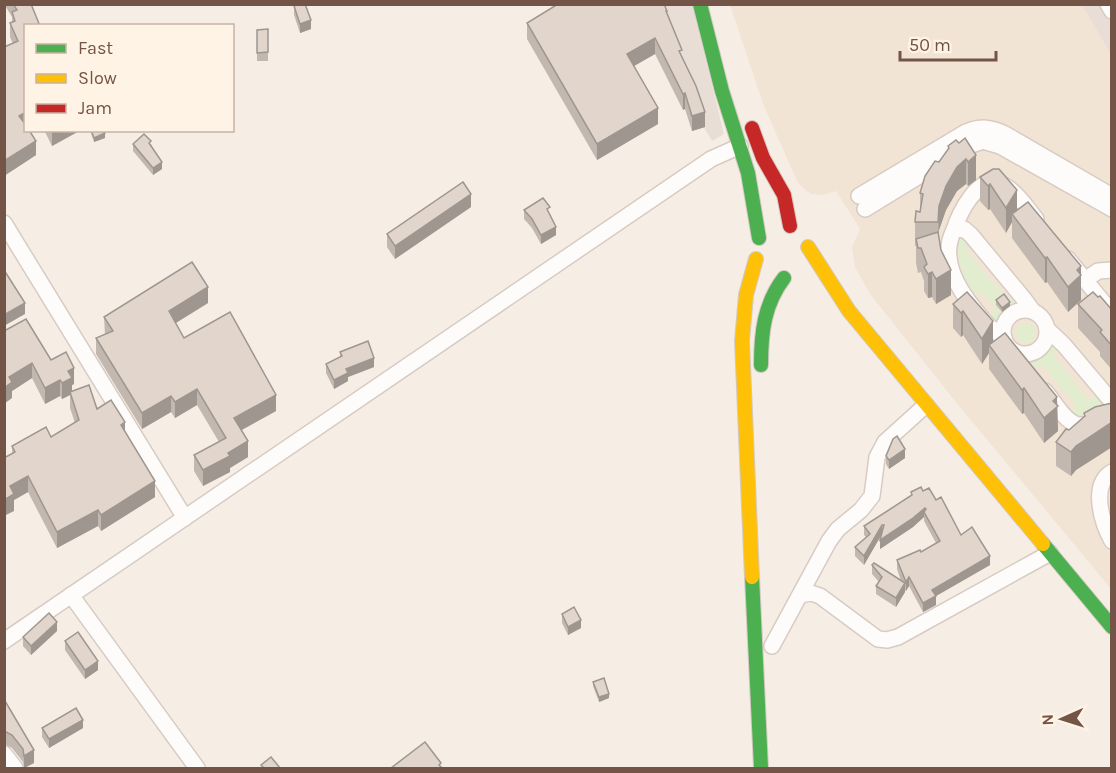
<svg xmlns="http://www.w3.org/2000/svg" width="1116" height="773" viewBox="0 0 1116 773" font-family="Karla,sans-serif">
  <rect width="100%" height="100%" fill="#f6eee5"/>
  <!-- residential -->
  <polygon fill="#f2e4d4" points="730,5 1082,5 1112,54 1111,589 955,401 870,294 855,267 852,247 860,229 836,191 823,195 811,194 804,189 797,181 763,104"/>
  <!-- industrial -->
  <g fill="#e8ded6">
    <polygon points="631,5 692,5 724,134 712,141"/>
    <polygon points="1082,5 1111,5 1111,54"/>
  </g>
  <!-- green -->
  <g fill="#e2ecce">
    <path d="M960,238L965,239L969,244L965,249L1009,301L1015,297L1021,305C1009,307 1003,314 998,325L990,316L996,309L981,291L975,296C963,277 954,261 960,238Z"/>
    <circle cx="1026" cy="333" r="10"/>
    <polygon points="1052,342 1058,350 1053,355 1089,400 1096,395 1104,407 1100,413 1081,419 1071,410 1076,405 1042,365 1037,369 1029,361 1044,355"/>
  </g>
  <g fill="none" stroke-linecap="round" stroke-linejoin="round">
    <defs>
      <g id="street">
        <polyline points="1108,4 1112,11"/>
        <path d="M859,196L966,132C981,126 991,127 1005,134L1112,196"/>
        <polyline points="865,209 966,147 983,141 1000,146 1112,209"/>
        <polyline points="4,223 185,518"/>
        <path d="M954,230C959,214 977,176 999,183C1014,188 1027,208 1036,219"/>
        <polyline points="1068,259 1112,313"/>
        <polyline points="1085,280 1098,271 1112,270"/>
        <circle cx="1025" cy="332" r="22"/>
        <polyline points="1047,329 1064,345 1112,402"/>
        <path d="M1004,337C992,331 984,322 976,311C958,289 939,259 954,230L964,229L971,235L1024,299L1032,310"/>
        <path d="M1045,391C1055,402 1067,427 1083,425C1093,424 1102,419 1112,417"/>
        <path d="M1112,472C1090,485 1102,523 1112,541"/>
        <polyline points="71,595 197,768"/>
        <polyline points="800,595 811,593 820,596 878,639 887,640 898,637 1050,553"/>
        <polyline points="4,641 711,159 740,146"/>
        <polyline points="772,646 829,541 838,529 861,510 872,496 877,457 885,442 926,405"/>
        <polyline points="4,754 15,768"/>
      </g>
      <g id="fast">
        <polyline points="700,4 722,91 748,173 759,238"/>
        <path d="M761,365C761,333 764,304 784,278"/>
        <polyline points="1043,544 1112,627"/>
        <polyline points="752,577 761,768"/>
      </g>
      <g id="slow">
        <polyline points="808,247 849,311 1043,544"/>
        <polyline points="752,577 742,341 746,295 756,259"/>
      </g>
      <polyline id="jam" points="752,128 763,158 784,195 790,226"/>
    </defs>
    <!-- street casing -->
    <use href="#street" stroke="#d7cbc3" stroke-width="18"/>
    <!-- fast casing -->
    <use href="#fast" stroke="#d5c9c3" stroke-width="16"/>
    <!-- slow casing -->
    <use href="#slow" stroke="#d5c9c3" stroke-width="16"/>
    <!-- jam casing -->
    <use href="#jam" stroke="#d5c9c3" stroke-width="16"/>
    <!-- street -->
    <use href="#street" stroke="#fefcfb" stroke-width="15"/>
    <!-- fast -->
    <use href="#fast" stroke="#4caf50" stroke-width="14"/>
    <!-- slow -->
    <use href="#slow" stroke="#ffc107" stroke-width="14"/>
    <!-- jam -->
    <use href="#jam" stroke="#c62828" stroke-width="14"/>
  </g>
  <!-- wall -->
  <g fill="#c2b8af">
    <polygon points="4,4 31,4 26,26 26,130 36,155 4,176 13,44 10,37 10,23 12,22 12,17"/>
    <polygon points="294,6 311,29 300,33 294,15"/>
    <polygon points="667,15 682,58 705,127 692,131 685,109 683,110 655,54 634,66 658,124 597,160 527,39 527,23"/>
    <polygon points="268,29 268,61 257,61 257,30"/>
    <polygon points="44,130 81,130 52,146"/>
    <polygon points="90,130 103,130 105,138 94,142"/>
    <polygon points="965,138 976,180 968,186 966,184 957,191 946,210 939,230 938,236 941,250 951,295 936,304 932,297 928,298 924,291 924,281 921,272 918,273 916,263 916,246 915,246 915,222 920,212 920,193 939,162 948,150 948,146 959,143"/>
    <polygon points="133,144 151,144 162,169 153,175 133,151"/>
    <polygon points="993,169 1017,210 1081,275 1081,300 1068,312 1047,282 1045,283 1012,238 1012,222 1006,233 990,209 988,210 980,201 980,177"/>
    <polygon points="471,207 395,259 387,247 387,234"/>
    <polygon points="524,210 550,215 556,235 541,244 532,228 524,219"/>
    <polygon points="1112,219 1112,247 1110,247 1110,223"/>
    <polygon points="967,292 993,341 1057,406 1058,431 1044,443 1024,413 1022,414 989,369 989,353 982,364 963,335 961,337 953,328 953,304"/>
    <polygon points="996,300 1010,306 1002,312 996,305"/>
    <polygon points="208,303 176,323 184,338 276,411 242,430 248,457 230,468 230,472 203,486 194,471 194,455 219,442 197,405 175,418 171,412 142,429 96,354 96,338 105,335 104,317"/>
    <polygon points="1078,304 1112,310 1112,370 1100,356 1100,352 1078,328"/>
    <polygon points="4,331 51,360 74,384 72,385 72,391 97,409 125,432 155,497 101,531 98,526 57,548 28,492 14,500 14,511 12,446 51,437 75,423 70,408 70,395 62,399 60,396 45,404 32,378 12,391 12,398"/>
    <polygon points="340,352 374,367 348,377 348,381 334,389 326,373 326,364 340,357"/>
    <polygon points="1112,403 1112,447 1076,470 1071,476 1056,466 1056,442 1084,417 1084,413"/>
    <polygon points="886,456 905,458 889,469 886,464"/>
    <polygon points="923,491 936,500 961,535 990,565 936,596 936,605 923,612 909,586 906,591 905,590 905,592 896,607 876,594 876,586 879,582 872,574 872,565 901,581 897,569 897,560 921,552 936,543 924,521 924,517 913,527 880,549 881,535 864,565 855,556 855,547 866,537 864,535 864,526 911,496 911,492"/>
    <polygon points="562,614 581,628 568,635 562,623"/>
    <polygon points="57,631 31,655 23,646 23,637"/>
    <polygon points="65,641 98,670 85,679 65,650"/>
    <polygon points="593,682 609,698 599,702 593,686"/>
    <polygon points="5,701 34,763 24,768 23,762 12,748 6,745 4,742"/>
    <polygon points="42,728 83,728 49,748 42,737"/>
  </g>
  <!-- shaded-wall -->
  <g fill="#9e968f">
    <polygon points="311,20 311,29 300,33 300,24"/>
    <polygon points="655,38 655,54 627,70 627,54"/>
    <polygon points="685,93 685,109 683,110 683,94"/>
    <polygon points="658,108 658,124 597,160 597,144"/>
    <polygon points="26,112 26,127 19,116"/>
    <polygon points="705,112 705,127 692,131 692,116"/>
    <polygon points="54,130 81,130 52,146 52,132"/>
    <polygon points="105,133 105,138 94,142 94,138"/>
    <polygon points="36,141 36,155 4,176 4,161"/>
    <polygon points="976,155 976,180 968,186 968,162"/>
    <polygon points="966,159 966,184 957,191 946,210 939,230 938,247 939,206 946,186 957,167"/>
    <polygon points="162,162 162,169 153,175 153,168"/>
    <polygon points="990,184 990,209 988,210 988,186"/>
    <polygon points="1017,190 1017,215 1012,214 1012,222 1006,233 1006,208"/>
    <polygon points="471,194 471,207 395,259 395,246"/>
    <polygon points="556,227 556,235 541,244 541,235"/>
    <polygon points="1047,257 1047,282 1045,283 1045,258"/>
    <polygon points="1081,266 1081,300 1068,312 1068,287 1077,270"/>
    <polygon points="951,270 951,295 936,304 936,279"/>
    <polygon points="932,272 932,297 928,298 928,274"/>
    <polygon points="208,287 208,303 169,327 169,311"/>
    <polygon points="1010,302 1010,306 1002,312 1002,308"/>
    <polygon points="25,303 25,314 4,326 4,315"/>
    <polygon points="963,311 963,335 961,337 961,313"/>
    <polygon points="993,321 993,346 989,345 989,353 982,364 982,339"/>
    <polygon points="374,358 374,367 348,377 348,381 334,389 334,380 346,369"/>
    <polygon points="32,363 32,378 12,391 12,398 4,404 4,388 9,377"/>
    <polygon points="74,368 74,384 72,385 72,393 70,392 70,395 62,399 62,383 68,371"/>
    <polygon points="60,380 60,396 45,404 45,388"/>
    <polygon points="1024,388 1024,413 1022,414 1022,390"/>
    <polygon points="197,389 197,405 175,418 175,402"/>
    <polygon points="276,395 276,411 234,434 234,418"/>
    <polygon points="171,396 171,412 142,429 142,413"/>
    <polygon points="1057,397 1058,431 1044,443 1044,418 1053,401"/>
    <polygon points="125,422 125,439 121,425"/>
    <polygon points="1112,422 1112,447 1076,470 1071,476 1071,452 1076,446"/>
    <polygon points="248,441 248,457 230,468 230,472 203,486 203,470 228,453"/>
    <polygon points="905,449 905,458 889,469 889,460"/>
    <polygon points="28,476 28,492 14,500 14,511 4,516 4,500 10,486"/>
    <polygon points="155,481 155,497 101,531 101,515"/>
    <polygon points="925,508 924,517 913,527 880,549 880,540"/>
    <polygon points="98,510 98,526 57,548 57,532"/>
    <polygon points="882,525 882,534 864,565 864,556"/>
    <polygon points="990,556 990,565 936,596 936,605 923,612 923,603 932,590"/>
    <polygon points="909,577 909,586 906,591 906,582"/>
    <polygon points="905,583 905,592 896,607 896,598"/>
    <polygon points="581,620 581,628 568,635 568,627"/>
    <polygon points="57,622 57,631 31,655 31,646"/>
    <polygon points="98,661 98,670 85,679 85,670"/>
    <polygon points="609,694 609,698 599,702 599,697"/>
    <polygon points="83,720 83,728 49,748 49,739"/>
    <polygon points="34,750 34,763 24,768 24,756"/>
  </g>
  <!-- building -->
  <g fill="#e2d6cc" stroke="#9e968f" stroke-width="1.5">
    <polygon points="13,4 31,4 40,26 26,26 26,112 19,116 26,125 26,130 29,130 36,141 4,161 4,47 18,41 10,23 15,21 12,12 17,10"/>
    <polygon points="299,4 305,4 311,20 300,24 294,6"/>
    <polygon points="558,4 664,4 667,11 666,11 682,50 679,51 696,86 705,112 692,116 685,93 683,94 655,38 627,54 658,108 597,144 527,23"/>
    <polygon points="268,29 268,52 257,53 257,30"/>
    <polygon points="91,130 103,130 105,133 94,138"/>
    <polygon points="144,134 151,141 149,143 162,162 153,168 133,144"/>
    <polygon points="965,138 976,155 968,162 966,159 957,167 946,186 939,206 938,222 915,222 916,211 920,212 923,194 920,193 925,176 935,161 939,162 949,148 948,146 956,140 959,143"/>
    <polygon points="993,169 999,169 1017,190 1006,208 990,184 988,186 980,177"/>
    <polygon points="463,182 471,194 395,246 387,234"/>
    <polygon points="543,198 550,207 547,209 556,227 541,235 532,219 524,210"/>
    <polygon points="1028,202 1081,266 1077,270 1081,275 1068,287 1047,257 1045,258 1012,214"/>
    <polygon points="938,232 941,250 951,270 936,279 932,272 928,274 924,267 927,264 921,248 918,248 916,239"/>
    <polygon points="192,262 208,287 169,311 184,338 230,312 276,395 234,418 248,441 228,453 230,456 203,470 194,455 226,438 197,389 175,402 171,396 142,413 96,338 113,331 104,317"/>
    <polygon points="4,270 25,303 4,315"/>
    <polygon points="967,292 993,321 982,339 963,311 961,313 953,304"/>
    <polygon points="1093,292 1098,297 1100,296 1112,310 1112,346 1100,332 1102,330 1078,304"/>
    <polygon points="1004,294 1010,302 1002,308 996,300"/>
    <polygon points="26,319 51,360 66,352 74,368 68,371 72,378 62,383 60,380 45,388 32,363 9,377 12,382 4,388 4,331"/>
    <polygon points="1005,333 1057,397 1053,401 1058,406 1044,418 1024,388 1022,390 989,345"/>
    <polygon points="368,341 374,358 346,369 348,373 334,380 326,364 342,356 340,352"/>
    <polygon points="89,385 97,409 111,400 125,422 121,425 155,481 101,515 98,510 57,532 28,476 10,486 14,494 4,500 4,458 15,452 12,446 46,427 51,437 79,420 70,392"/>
    <polygon points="1112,403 1112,422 1076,446 1071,452 1056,442 1066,429 1069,430 1085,416 1084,413 1095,407"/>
    <polygon points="897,436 905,449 889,460 886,456 893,439"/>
    <polygon points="921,487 923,491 929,488 936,500 941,497 961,535 972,527 990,556 932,590 936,596 923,603 909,577 906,582 897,560 920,550 921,552 940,541 924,512 926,509 925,508 913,518 880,540 884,525 882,525 864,556 855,547 870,534 864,526 912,495 911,492"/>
    <polygon points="874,563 905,583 896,598 876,586 882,577 872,565"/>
    <polygon points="574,607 581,620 568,627 562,614"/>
    <polygon points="49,613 57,622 31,646 23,637"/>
    <polygon points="78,632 98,661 85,670 65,641"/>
    <polygon points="604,678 609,694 599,697 593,682"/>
    <polygon points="5,701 34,750 24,756 23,749 12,735 6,732 4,730"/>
    <polygon points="76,708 83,720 49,739 42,728"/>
    <polygon points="425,742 441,763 439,765 442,768 391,768"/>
    <polygon points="271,757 280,768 264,768 261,765"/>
  </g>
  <!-- border -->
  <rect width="1116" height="773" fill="none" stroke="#735446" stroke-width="12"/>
  <!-- legend -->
  <rect x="24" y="24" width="210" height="108" fill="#fff3e5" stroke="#c7b3a5" stroke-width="1.5"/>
  <rect x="36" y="44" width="30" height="9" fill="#4caf50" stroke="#c7b3a5" stroke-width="1.5"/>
  <text x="78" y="54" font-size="18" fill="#735446">Fast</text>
  <rect x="36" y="74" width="30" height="9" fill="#ffc107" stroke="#c7b3a5" stroke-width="1.5"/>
  <text x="78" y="84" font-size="18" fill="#735446">Slow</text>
  <rect x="36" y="104" width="30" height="9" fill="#c62828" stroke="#c7b3a5" stroke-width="1.5"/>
  <text x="78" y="114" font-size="18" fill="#735446">Jam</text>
  <!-- north arrow -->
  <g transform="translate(1062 719) rotate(267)" stroke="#fff3e5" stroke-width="4.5" paint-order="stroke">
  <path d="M0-4.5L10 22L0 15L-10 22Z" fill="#735446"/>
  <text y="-9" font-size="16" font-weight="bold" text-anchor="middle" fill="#735446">N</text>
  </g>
  <!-- scale -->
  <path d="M900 51v9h96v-9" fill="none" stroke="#735446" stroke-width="3"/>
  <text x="909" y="51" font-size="18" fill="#735446" stroke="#fff3e5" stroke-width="4.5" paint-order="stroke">50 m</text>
</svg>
